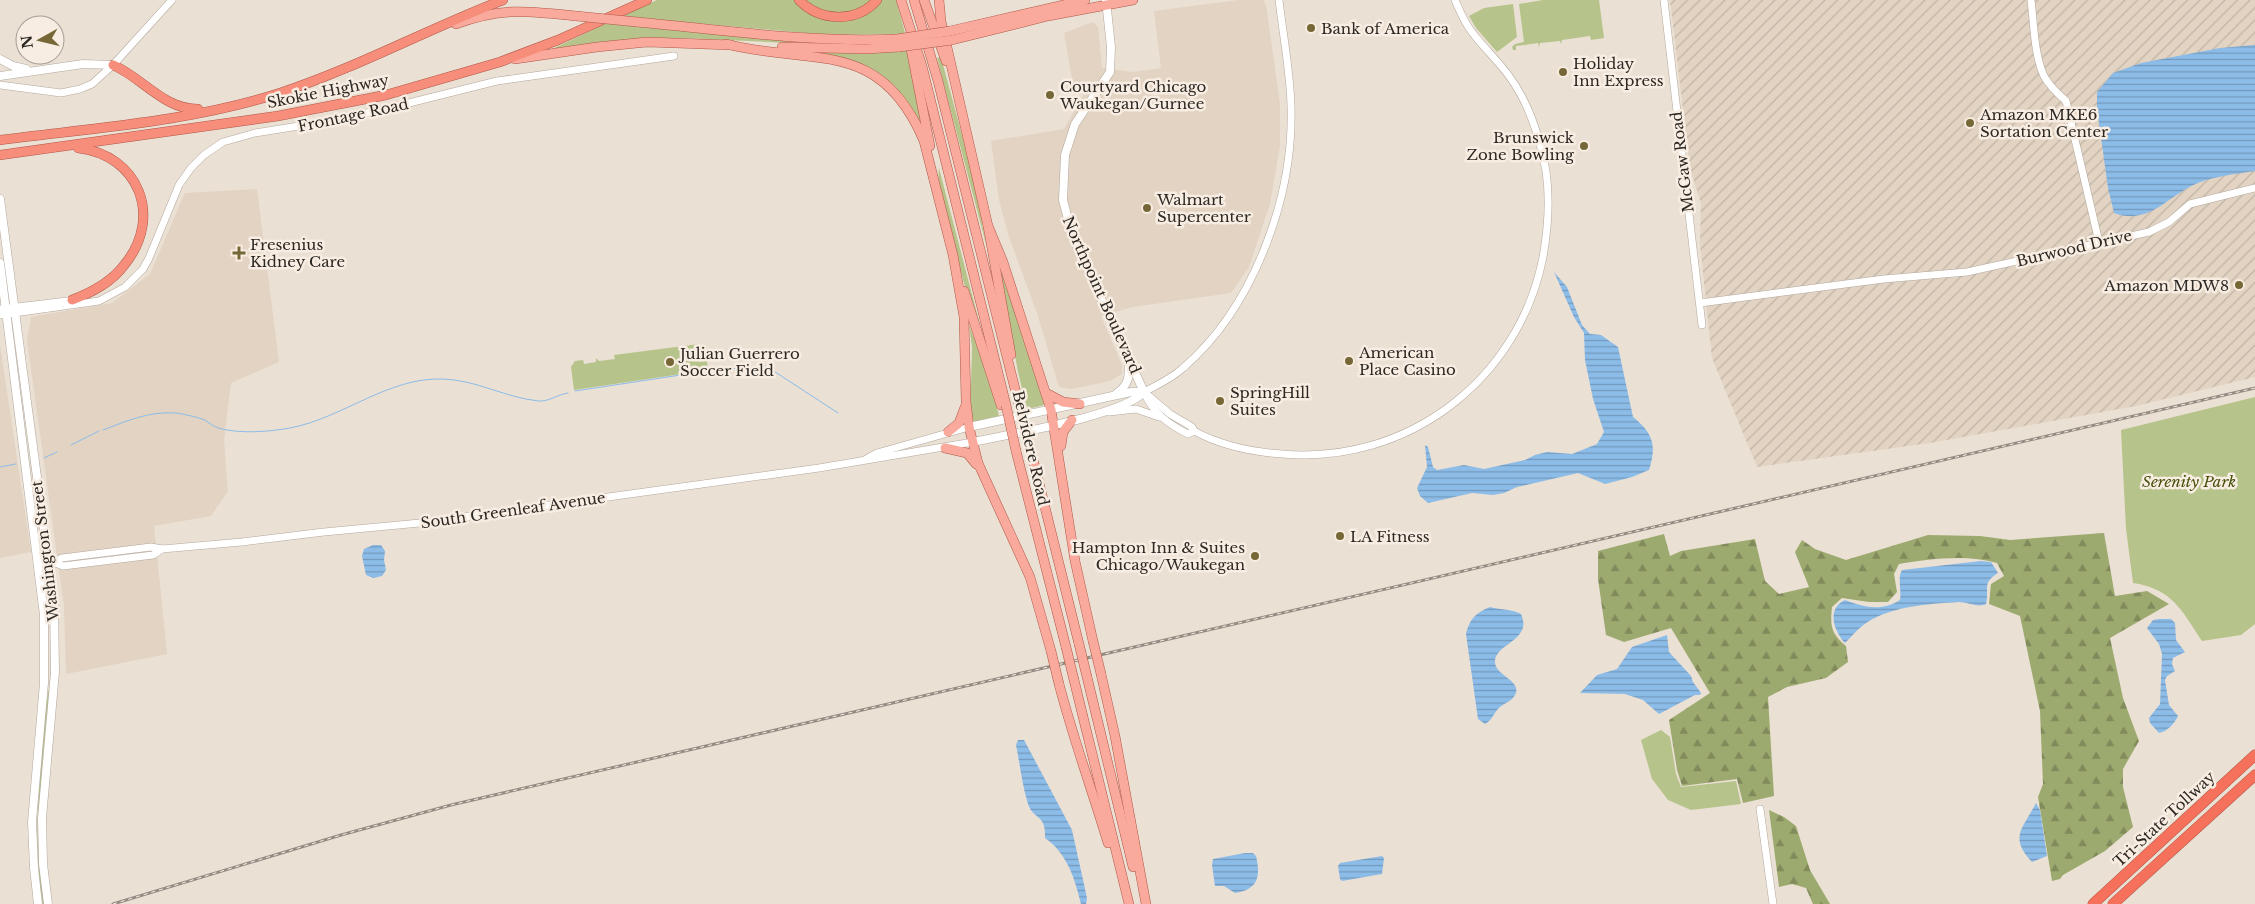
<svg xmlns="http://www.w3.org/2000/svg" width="2255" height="904" viewBox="0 0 2255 904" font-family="'Libre Baskerville',serif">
  <defs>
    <pattern id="industrial-furrows" width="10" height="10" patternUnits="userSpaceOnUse" patternTransform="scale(1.25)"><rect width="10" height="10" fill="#e2d3c2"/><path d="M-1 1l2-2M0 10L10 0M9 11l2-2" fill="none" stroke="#c2b5a6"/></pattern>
    <pattern id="forest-firs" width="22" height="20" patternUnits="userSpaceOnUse" patternTransform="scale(1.25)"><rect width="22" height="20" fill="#9daa6f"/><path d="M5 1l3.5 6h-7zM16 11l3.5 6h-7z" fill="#808a5b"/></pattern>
    <pattern id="water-rules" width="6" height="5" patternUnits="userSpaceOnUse" patternTransform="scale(1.25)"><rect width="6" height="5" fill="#8cbce8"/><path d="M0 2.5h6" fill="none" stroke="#7399bc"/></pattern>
  </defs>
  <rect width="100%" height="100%" fill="#ebe0d4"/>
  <!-- built -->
  <g fill="#e2d3c2">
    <polygon points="1239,0 1263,0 1266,5 1280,104 1280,146 1270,204 1249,267 1231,293 1133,307 1101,316 1122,365 1122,374 1110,381 1072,389 1059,387 1037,313 1009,237 999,200 991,141 1064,129 1085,92 1073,84 1064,33 1093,22 1098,27 1102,68 1133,72 1161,68 1154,11"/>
    <polygon points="257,189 279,362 231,383 224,440 228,491 211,516 154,526 167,654 66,674 64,606 27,340 31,317 112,303 150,274 185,193"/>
    <polygon points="0,345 31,552 0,558"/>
  </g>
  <!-- industrial -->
  <polygon fill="url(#industrial-furrows)" points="1670,0 2255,0 2255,377 2136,406 1930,443 1757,467 1712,358 1700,244 1701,203 1690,169"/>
  <!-- green -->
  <g fill="#b6c38a">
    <polygon points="657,0 795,0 821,19 840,22 864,15 881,0 896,0 904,29 926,138 879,78 806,52 897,52 892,34 828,35 683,22 762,39 791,41 788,43 684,38 552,49"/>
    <polygon points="802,0 874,0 856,12 829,15"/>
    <polygon points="1543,0 1599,0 1604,38 1591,40 1590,36 1562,40 1561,44 1560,41 1540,43 1539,47 1538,43 1516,46 1516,50 1513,50 1512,47 1515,44 1524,42 1519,4"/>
    <polygon points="1513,4 1517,37 1497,52 1476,28 1469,16 1484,8"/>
    <polygon points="941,57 973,176 987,248 937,58"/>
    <path d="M939,168L987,352C969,305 955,255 945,205C942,194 937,178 939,168Z"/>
    <polygon points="997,256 1047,403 1041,406 1027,409 1018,372"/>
    <polygon points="969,325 990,379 999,416 976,421 970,420 972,347"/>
    <polygon points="699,344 705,347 708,370 574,390 571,367 575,361 583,360 584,364 596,362 596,358 599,361 615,359 614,355"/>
    <path d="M2255,397V624L2241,635L2202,641C2182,611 2173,589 2133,583L2126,529L2121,430Z"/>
    <path d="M50,684C43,758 34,830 44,904H42C35,853 37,803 42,752C44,729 45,706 50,684Z"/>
    <polygon points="1661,730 1670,737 1676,774 1681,787 1736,781 1741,804 1691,810 1668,800 1652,779 1641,740"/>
  </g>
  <!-- forest -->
  <g fill="url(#forest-firs)">
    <path d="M2104,533L2115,596L2147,591L2169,604L2110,638L2123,698L2139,741L2123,769V787L2133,827L2105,851L2063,875L2060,879L2052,881L2038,797L2043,784L2040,711L2020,616L1989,604L1991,584L2004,576L1997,563C1967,554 1930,559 1899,564L1894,574L1897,592L1888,602H1869L1842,598L1832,607C1830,627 1831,633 1846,646L1848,662L1826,678L1787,687L1768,697L1774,796L1743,803L1737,779L1682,786L1677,770L1669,720L1710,693L1671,628L1624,642L1606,635L1598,579V551L1664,534L1670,556L1681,551L1755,539L1765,581L1779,594L1809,587L1795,552L1802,540L1815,549L1846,560L1928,535L1980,536L2010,540Z"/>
    <polygon points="1769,810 1784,817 1796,826 1810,870 1830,904 1813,904 1806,888 1792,884 1779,887"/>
  </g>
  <!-- water -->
  <g fill="url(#water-rules)">
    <path d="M2255,45V171C2236,174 2216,176 2198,183C2168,195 2150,226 2114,213L2108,188L2097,109V92L2113,73L2141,63L2220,48Z"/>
    <path d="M1554,272L1567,287L1582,325L1590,334L1601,335L1618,347L1633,417C1653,433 1657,445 1649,470L1632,477L1605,484L1578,473L1517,487L1504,493L1493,495L1472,493L1428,503L1420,496L1417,488L1427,467L1425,445L1428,447L1433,467L1437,470L1464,465L1484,469L1525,460L1535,455L1547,452L1572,454L1597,444L1604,432L1593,399L1585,360L1584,333L1574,317Z"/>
    <polygon points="373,545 381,545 385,551 384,560 386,570 382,576 373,578 366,575 362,556 364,549"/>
    <path d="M1981,561L1991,562L1998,573C1981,584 1990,587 1986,604C1978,608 1968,602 1959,602C1927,604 1888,606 1862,626C1856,631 1850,638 1845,643C1834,631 1826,609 1845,600C1863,607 1882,612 1900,600C1902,590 1897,578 1902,570Z"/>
    <path d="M1490,607C1501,610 1512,609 1521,614C1533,640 1496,643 1495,661C1494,676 1523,680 1515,695C1512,701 1505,703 1500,707C1494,712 1492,721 1485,724L1478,719L1466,634C1470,619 1475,613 1490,607Z"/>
    <path d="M2159,619H2171L2175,623L2176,640L2185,652L2173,658L2172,664L2175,671L2167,676L2165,680L2169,705L2178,716C2174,724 2168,731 2159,733L2150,723L2149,718L2160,704L2162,654L2159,644L2147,628L2153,620Z"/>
    <polygon points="1667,635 1669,652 1691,676 1693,682 1701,693 1700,695 1695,695 1659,714 1643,700 1625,694 1580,693 1597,675 1617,669 1632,647"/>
    <path d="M1018,740H1024L1072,830L1087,898L1086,904H1081C1075,879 1067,853 1045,838C1046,813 1034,821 1028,804C1022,785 1020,764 1016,745Z"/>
    <path d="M2036,803L2040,810L2047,856L2032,862C2009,837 2022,830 2036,803Z"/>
    <path d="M1245,853H1253L1256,856C1261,876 1258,890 1235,893L1224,886H1215L1212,865L1213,859Z"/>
    <polygon points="1382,856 1384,858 1382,874 1342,881 1340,879 1338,866 1340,863"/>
  </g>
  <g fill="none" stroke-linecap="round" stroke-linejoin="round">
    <!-- stream -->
    <g stroke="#8cbce8" stroke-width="1">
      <polyline points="715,370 766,366 838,413"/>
      <polyline points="575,391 707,371"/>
      <path d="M103,430C127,421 149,411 176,413C184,414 197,417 205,420C209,423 213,426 218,428C240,434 267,432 290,428C343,418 388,377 443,379C477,380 506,398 539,401C548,402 559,394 568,393"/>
      <polyline points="71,445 99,431"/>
      <polyline points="44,458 57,452"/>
      <polyline points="0,467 16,464"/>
    </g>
    <defs>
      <g id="tertiary">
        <polyline points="1664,0 1702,325"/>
        <path d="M2031,0C2034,24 2034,52 2043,74C2048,85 2058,94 2066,101L2099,242"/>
        <polyline points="0,85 61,93 80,89 92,84 113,65 172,0"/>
        <polyline points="1700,303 1884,279 1967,272 2149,232 2169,222 2190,204 2255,188"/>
        <polyline points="0,309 76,300"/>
        <polyline points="0,315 99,301 125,287 143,269 149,258 179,185 191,168 204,155 223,142 255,133 330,121 385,109 497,81 674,56"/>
        <path d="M1144,392L1170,414L1192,427L1194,431C1220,445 1253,452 1282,454C1407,465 1519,380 1543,257C1548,229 1550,199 1546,171C1540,138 1529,103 1509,76C1499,62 1486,50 1475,36C1466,26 1460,12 1455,0"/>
        <path d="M1144,392C1157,385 1171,379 1183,368C1253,308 1294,198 1291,106C1290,70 1283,35 1279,0"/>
        <path d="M1144,392C1153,413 1168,424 1188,434L1194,431"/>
        <polyline points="1109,412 1136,409 1159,417"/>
        <polyline points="866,459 877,453 969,427"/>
        <polyline points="53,562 63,566 153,555 162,549"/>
        <polyline points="39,563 53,562 62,558 151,547 162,549 242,542 324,532 420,523 819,468 973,442"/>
        <polyline points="1760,809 1773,904"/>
      </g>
      <g id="secondary">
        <polyline points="1106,0 1111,47 1110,72 1075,124 1065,155 1063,200 1073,238 1144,392"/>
        <polyline points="0,59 13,66 26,69"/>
        <polyline points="0,76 83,64 113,65"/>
        <polyline points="0,199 54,605 55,672 42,818 43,864 48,904"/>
        <polyline points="0,263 44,615 44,683 32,822 34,868 38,904"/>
        <path d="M1117,393C1130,384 1129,375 1129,360"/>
        <polyline points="969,427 1131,392 1144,392"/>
        <path d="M973,442C1009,434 1122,416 1144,392"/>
      </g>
      <g id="primary">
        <polyline points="901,0 922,66 1006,405"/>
        <polyline points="914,0 938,81 1019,405"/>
        <polyline points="924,0 946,61"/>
        <polyline points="939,0 941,21 988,226 1011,355"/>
        <path d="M637,22C724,30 810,43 897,39"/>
        <path d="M456,24C502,7 529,11 576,16"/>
        <polyline points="950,31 1085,0"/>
        <polyline points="952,40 1048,16 1133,0"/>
        <path d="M726,44C813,66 880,37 924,141L953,255L964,317L966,402L969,427L978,463L1030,577L1051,651"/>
        <polyline points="910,44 930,146"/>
        <polyline points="782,47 866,49 899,47"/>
        <polyline points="515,59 597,47 647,42 731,45"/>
        <polyline points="988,226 1003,262 1051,410 1075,561 1093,641"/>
        <polyline points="964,291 1001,405"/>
        <polyline points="1046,393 1063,402 1080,404"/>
        <polyline points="948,432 959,423 965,407"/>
        <polyline points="1061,446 1063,432 1072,420"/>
        <polyline points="1030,447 1079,644"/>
        <polyline points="945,448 967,453 976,464"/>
        <polyline points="1016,451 1066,647"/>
        <polyline points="1101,674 1115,736 1146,904"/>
        <polyline points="1087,677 1133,867"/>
        <polyline points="1074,680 1129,904"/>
        <path d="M1059,684C1073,738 1092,790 1108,843"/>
      </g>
      <g id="trunk">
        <path d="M799,0C820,22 857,23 877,0"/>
        <path d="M113,65C143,78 163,109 198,109"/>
        <path d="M0,140C93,128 190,122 280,93C356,68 428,29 503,0"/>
        <polyline points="0,155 278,116 386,95 500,62 558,40 647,0"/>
        <path d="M72,300C93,292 112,282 125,264C163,217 139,155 78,148"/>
      </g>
      <g id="motorway">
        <polyline points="2093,904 2255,755"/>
        <polyline points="2113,904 2255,775"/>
      </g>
    </defs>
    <!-- tertiary casing -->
    <use href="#tertiary" stroke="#b2a89d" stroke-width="8"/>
    <!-- secondary casing -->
    <use href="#secondary" stroke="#b2a89d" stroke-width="9"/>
    <!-- primary casing -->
    <use href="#primary" stroke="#af5747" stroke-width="10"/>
    <!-- trunk casing -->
    <use href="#trunk" stroke="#af5747" stroke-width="10"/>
    <!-- motorway casing -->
    <use href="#motorway" stroke="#af5747" stroke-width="11"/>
    <!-- tertiary -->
    <use href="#tertiary" stroke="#fff" stroke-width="7"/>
    <!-- secondary -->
    <use href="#secondary" stroke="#fff" stroke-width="8"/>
    <!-- primary -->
    <use href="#primary" stroke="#f9aa9d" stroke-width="9"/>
    <!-- trunk -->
    <use href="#trunk" stroke="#f78e7c" stroke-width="9"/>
    <!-- motorway -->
    <use href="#motorway" stroke="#f5715b" stroke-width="10"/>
    <defs>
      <polyline id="rail" points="113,904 341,835 451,805 2255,388"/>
    </defs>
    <!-- rail casing -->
    <use href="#rail" stroke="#948c83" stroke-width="3"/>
    <!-- rail -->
    <use href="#rail" stroke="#f8ede2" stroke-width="1" stroke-dasharray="4" stroke-linecap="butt"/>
    <defs>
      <g id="primary-bridge">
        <polyline points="576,16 637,22"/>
        <polyline points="897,39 950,31"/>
        <polyline points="899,47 952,40"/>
        <polyline points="1006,405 1016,451"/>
        <polyline points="1019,405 1030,447"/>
        <polyline points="1093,641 1101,674"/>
        <polyline points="1079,644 1087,677"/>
        <polyline points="1066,647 1074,680"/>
        <polyline points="1051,651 1059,684"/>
      </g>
    </defs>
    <!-- primary-bridge casing -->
    <use href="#primary-bridge" stroke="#af5747" stroke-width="10" stroke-linecap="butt"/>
    <!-- primary-bridge -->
    <use href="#primary-bridge" stroke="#f9aa9d" stroke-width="9"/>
  </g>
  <!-- markers -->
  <g fill="#766836" stroke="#f8ede2" stroke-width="2">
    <circle cx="1311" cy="28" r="5"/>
    <circle cx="1563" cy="72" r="5"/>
    <circle cx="1050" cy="95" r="5"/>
    <circle cx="1970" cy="123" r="5"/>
    <circle cx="1584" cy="146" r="5"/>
    <circle cx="1147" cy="208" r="5"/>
    <path d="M236.5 245.5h5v5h5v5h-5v5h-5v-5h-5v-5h5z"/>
    <circle cx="2239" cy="285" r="5"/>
    <circle cx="1349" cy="361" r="5"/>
    <circle cx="670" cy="362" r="5"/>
    <circle cx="1220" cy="401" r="5"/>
    <circle cx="1340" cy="536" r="5"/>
    <circle cx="1255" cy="556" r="5"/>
  </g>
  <g text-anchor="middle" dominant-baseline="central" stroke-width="5" stroke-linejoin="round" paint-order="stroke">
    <!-- poi labels -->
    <g font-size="15" fill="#2c2823" stroke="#f8ede2" text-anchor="start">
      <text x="1321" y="28">Bank of America</text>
      <text x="1573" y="63">Holiday<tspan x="1573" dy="17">Inn Express</tspan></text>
      <text x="1060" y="86">Courtyard Chicago<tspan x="1060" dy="17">Waukegan/Gurnee</tspan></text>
      <text x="1980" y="114">Amazon MKE6<tspan x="1980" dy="17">Sortation Center</tspan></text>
      <text x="1574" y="137" text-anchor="end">Brunswick<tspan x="1574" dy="17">Zone Bowling</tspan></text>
      <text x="1157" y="199">Walmart<tspan x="1157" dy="17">Supercenter</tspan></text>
      <text x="250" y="244">Fresenius<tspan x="250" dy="17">Kidney Care</tspan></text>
      <text x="2229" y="285" text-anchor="end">Amazon MDW8</text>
      <text x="1359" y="352">American<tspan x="1359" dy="17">Place Casino</tspan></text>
      <text x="680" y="353">Julian Guerrero<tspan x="680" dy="17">Soccer Field</tspan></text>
      <text x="1230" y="392">SpringHill<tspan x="1230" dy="17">Suites</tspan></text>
      <text x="1350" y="536">LA Fitness</text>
      <text x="1245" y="547" text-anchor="end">Hampton Inn &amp; Suites<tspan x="1245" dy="17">Chicago/Waukegan</tspan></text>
    </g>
    <!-- street labels -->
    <g font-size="15" fill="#2c2823" stroke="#f8ede2">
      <text transform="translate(328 91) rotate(-11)">Skokie Highway</text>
      <text transform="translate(353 115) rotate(-12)">Frontage Road</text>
      <text transform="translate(1682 162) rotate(-97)">McGaw Road</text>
      <text transform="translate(2074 248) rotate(-13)">Burwood Drive</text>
      <text transform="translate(1102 295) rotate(66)">Northpoint Boulevard</text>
      <text transform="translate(1031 448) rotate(77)">Belvidere Road</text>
      <text transform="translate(513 510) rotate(-8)">South Greenleaf Avenue</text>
      <text transform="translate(45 551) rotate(-97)">Washington Street</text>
      <text transform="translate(2164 819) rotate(-43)">Tri-State Tollway</text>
    </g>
    <!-- park labels -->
    <g font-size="15" font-style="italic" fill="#444f0a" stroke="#f8ede2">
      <text x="2189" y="481">Serenity Park</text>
    </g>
  </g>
  <!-- north arrow -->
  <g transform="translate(40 40) rotate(262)"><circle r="24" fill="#f8ede2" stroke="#a69e96"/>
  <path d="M0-4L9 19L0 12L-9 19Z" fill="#766836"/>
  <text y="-8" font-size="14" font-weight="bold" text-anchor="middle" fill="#2c2823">N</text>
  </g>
</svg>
